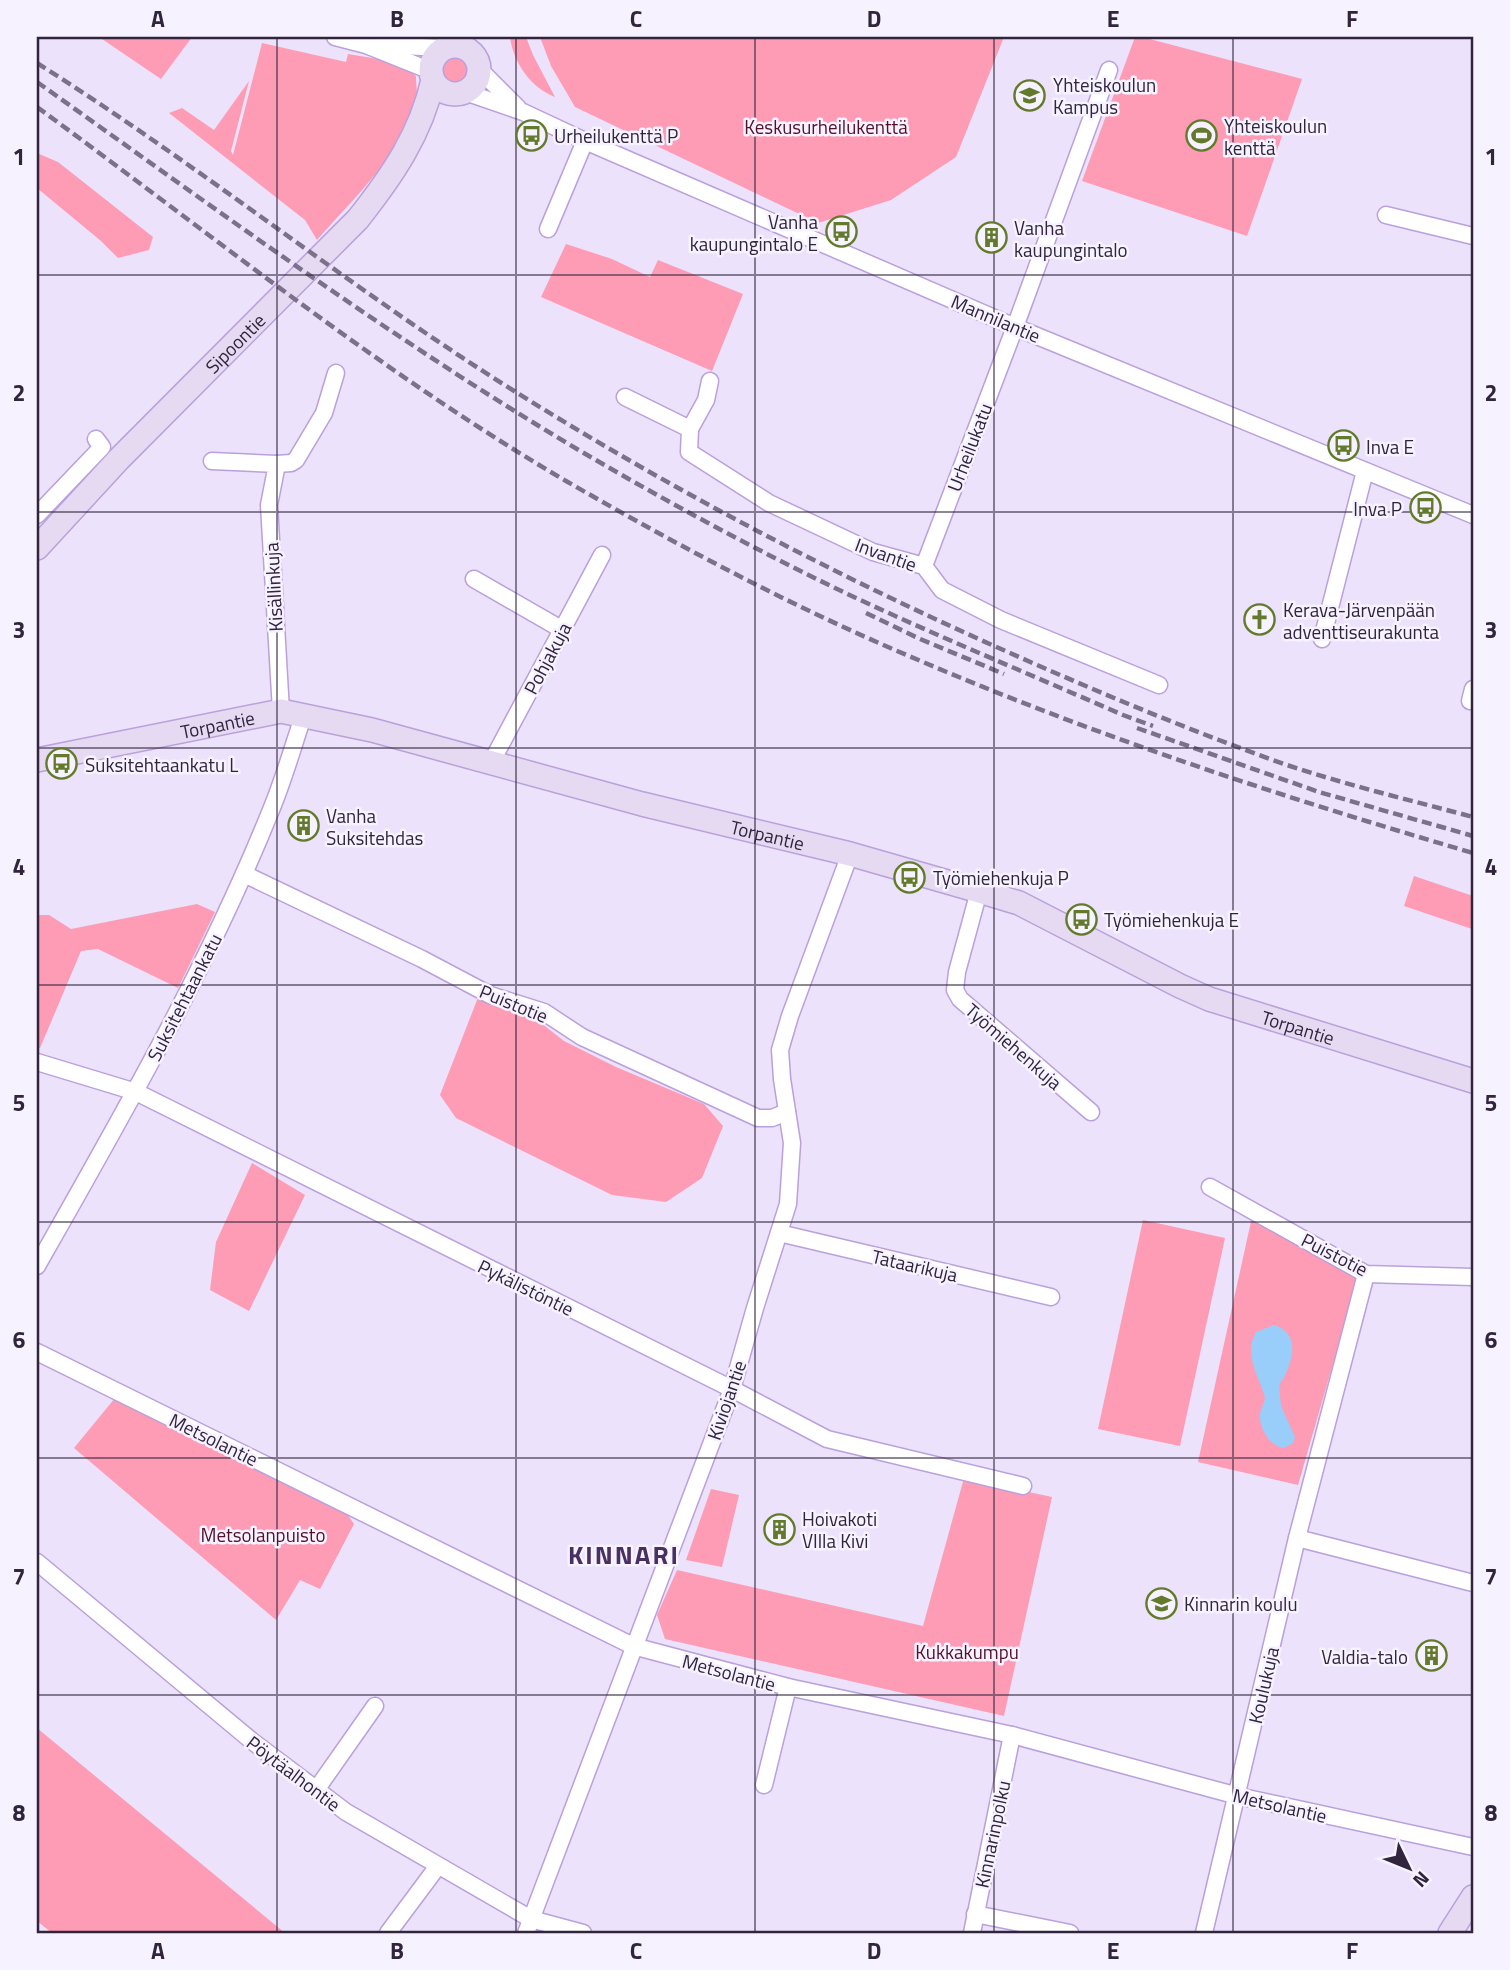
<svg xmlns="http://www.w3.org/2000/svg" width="1510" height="1970" viewBox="0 0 1510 1970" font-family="'Titillium Web',sans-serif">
  <rect width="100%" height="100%" fill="#ece2fb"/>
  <!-- green -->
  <g fill="#fd9cb4">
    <polygon points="99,37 192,37 161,79"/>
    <path d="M510,37H526L533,55L555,97C531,88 513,62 510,37Z"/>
    <polygon points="540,37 1004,37 956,157 891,200 818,223 575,107 551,66"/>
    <polygon points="1135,37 1142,37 1302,79 1247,236 1082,181"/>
    <path d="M262,43L346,62L348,54L402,63L416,76C416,85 418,95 416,103C402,154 351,201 317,240L305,220L169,113L182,108L214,130L249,81L231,151L233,155Z"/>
    <circle cx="455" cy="70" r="15"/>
    <polygon points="37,153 58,162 153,237 149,250 118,258 101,241 37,188"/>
    <polygon points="566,244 612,259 650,277 658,260 743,294 712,371 541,297"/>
    <polygon points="1414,876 1473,896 1472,929 1404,906"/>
    <polygon points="197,904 215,912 178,988 98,949 81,951 40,1048 37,1047 37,915 49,915 71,929"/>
    <polygon points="479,995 541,1023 564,1041 616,1067 704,1104 723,1126 702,1178 666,1202 612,1195 456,1118 440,1095"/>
    <polygon points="252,1163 305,1195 249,1311 210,1290 216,1242"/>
    <polygon points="1252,1217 1358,1277 1298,1485 1198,1462"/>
    <polygon points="1143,1220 1225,1238 1180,1446 1098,1429"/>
    <polygon points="115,1398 345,1511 354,1524 320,1589 300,1580 276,1620 74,1448"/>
    <polygon points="964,1478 1052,1497 1004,1716 665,1639 657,1615 677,1570 923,1626"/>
    <polygon points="711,1489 739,1495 722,1567 686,1560"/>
    <polygon points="37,1728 285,1933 52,1933 37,1921"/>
  </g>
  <!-- water -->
  <path fill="#99cefa" d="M1274,1325C1303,1334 1292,1366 1279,1385L1281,1406L1295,1437L1293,1443L1284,1448C1270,1446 1259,1429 1260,1415C1260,1407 1267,1402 1264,1394C1257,1373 1244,1354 1256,1332Z"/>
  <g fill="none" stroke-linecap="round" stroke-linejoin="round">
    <defs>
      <g id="street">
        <polyline points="335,37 366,45 431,71"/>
        <polyline points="379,45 444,48"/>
        <polyline points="479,69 518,108"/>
        <polyline points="465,92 523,112 585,141 1015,327 1473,515"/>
        <polyline points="1386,215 1473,236"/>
        <polyline points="548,229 585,141"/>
        <polyline points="625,397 690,429 689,452 769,503 873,552 924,566 942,590 1001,620 1159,685"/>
        <polyline points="690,429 706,400 710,381"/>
        <polyline points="212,461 277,464 269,505 281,711"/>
        <polyline points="277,464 291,463 296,460 324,413 336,373"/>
        <polyline points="37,515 102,447 96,439"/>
        <polyline points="924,566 1015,327 1109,70"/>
        <polyline points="474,579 561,629"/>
        <polyline points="1322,639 1365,471"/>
        <polyline points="1470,701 1473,689"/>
        <polyline points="492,761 602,555"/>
        <polyline points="244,874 422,959 490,995 544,1012 582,1037 758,1118 772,1118 787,1112"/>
        <polyline points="979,891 957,972 955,990 960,999 1091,1112"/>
        <polyline points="37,1062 136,1092 732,1389 827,1439 1023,1486"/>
        <polyline points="1210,1187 1366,1274 1473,1277"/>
        <polyline points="779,1233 1051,1297"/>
        <path d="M37,1266C121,1118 207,969 271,810C284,779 293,746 304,714"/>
        <polyline points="37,1352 633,1646 788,1687 1012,1735 1238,1796 1473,1847"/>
        <polyline points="1297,1538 1473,1583"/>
        <polyline points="37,1562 252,1741 346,1812 531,1919 583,1933"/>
        <polyline points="764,1785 788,1687"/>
        <polyline points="316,1790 375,1706"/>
        <polyline points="975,1914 1070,1933"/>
        <polyline points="388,1933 438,1866"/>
        <polyline points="526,1933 732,1389 755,1308 788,1204 792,1143 782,1079 780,1050 790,1016 850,854"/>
        <polyline points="972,1933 1012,1735"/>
        <polyline points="1204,1933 1297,1538 1366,1274"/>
      </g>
      <g id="secondary">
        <circle cx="455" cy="70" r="24"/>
        <path id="s1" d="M37,548L119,459L358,219C392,176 421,134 433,80"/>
        <path id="s2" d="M37,760L281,711L372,730L642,804L850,854L979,891L1019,903L1180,986L1209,999L1473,1081"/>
        <polyline points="1450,1933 1473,1897"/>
      </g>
    </defs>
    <!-- street casing -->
    <use href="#street" stroke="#baa0dc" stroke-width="19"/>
    <!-- secondary casing -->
    <use href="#secondary" stroke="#baa0dc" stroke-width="26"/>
    <!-- street -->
    <use href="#street" stroke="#fff" stroke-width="16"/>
    <!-- secondary -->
    <use href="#secondary" stroke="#e5daf2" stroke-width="23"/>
    <!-- rail -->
    <g stroke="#7c718a" stroke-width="4.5" stroke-dasharray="10 5" stroke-linecap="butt">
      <path d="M37,63C197,164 344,283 503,384C666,487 834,575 1010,653C1100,693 1191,731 1284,764C1346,785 1410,800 1473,817"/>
      <path d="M37,82C216,209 393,340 582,452C671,504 763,554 856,598C944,639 1034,676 1123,715L1153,726"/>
      <path d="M37,107C211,234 380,372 566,481C677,545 791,606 909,656C1092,735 1282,797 1473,853"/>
      <polyline points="866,613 920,639 1004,674"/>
      <polyline points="1137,728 1319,792 1473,836"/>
    </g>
  </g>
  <!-- grid -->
  <path fill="none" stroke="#30253d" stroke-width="2" stroke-opacity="0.55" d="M277,37V1933M516,37V1933M755,37V1933M994,37V1933M1233,37V1933M37,275H1473M37,512H1473M37,748H1473M37,985H1473M37,1222H1473M37,1458H1473M37,1695H1473"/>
  <!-- icons -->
  <defs>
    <symbol id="school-ring" viewBox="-11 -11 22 22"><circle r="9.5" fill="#f7f2ff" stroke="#637a2c" stroke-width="1.5"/><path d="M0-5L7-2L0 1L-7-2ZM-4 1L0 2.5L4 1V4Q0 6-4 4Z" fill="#637a2c"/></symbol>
    <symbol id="bus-ring" viewBox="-11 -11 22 22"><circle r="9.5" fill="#f7f2ff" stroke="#637a2c" stroke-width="1.5"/><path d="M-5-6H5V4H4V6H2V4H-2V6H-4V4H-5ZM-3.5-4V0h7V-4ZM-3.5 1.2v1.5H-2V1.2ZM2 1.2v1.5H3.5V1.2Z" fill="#637a2c"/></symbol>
    <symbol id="stadium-ring" viewBox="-11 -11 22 22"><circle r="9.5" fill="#f7f2ff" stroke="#637a2c" stroke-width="1.5"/><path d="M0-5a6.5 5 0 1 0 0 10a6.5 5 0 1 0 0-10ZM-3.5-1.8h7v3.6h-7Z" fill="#637a2c"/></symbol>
    <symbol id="building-ring" viewBox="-11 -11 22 22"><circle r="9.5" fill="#f7f2ff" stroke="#637a2c" stroke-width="1.5"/><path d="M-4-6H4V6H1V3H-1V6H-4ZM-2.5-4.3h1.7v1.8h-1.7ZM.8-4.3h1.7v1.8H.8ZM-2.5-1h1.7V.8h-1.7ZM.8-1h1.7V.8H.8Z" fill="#637a2c"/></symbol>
    <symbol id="church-ring" viewBox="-11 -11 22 22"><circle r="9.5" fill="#f7f2ff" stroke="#637a2c" stroke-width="1.5"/><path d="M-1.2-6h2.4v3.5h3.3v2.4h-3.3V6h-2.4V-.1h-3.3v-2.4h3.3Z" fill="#637a2c"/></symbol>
  </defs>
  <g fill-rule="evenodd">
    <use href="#school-ring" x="1012" y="78" width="35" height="35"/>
    <use href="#bus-ring" x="514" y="118" width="35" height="35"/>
    <use href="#stadium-ring" x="1184" y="118" width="35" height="35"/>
    <use href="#bus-ring" x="824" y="214" width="35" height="35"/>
    <use href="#building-ring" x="974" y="220" width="35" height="35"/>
    <use href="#bus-ring" x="1326" y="428" width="35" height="35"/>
    <use href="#bus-ring" x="1408" y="490" width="35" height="35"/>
    <use href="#church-ring" x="1242" y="602" width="35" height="35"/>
    <use href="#bus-ring" x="44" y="746" width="35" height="35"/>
    <use href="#building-ring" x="286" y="808" width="35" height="35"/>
    <use href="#bus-ring" x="892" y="860" width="35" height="35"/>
    <use href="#bus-ring" x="1064" y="902" width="35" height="35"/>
    <use href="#building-ring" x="762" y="1512" width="35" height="35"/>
    <use href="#school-ring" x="1144" y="1586" width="35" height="35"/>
    <use href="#building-ring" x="1414" y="1638" width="35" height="35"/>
  </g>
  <g text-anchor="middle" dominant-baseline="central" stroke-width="5" stroke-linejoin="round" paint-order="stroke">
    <!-- poi labels -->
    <g font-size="19" fill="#30253d" stroke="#f7f2ff" text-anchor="start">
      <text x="1053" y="84">Yhteiskoulun<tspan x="1053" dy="22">Kampus</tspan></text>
      <text x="1224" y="125">Yhteiskoulun<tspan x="1224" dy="22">kenttä</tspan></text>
      <text x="554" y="135">Urheilukenttä P</text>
      <text x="818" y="221" text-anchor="end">Vanha<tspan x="818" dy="22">kaupungintalo E</tspan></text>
      <text x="1014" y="227">Vanha<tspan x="1014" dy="22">kaupungintalo</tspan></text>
      <text x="1366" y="446">Inva E</text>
      <text x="1402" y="508" text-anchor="end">Inva P</text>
      <text x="1283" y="609">Kerava-Järvenpään<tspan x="1283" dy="22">adventtiseurakunta</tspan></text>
      <text x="85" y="764">Suksitehtaankatu L</text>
      <text x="326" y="815">Vanha<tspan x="326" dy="22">Suksitehdas</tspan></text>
      <text x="933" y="877">Työmiehenkuja P</text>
      <text x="1104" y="919">Työmiehenkuja E</text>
      <text x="802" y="1518">Hoivakoti<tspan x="802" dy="22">VIlla Kivi</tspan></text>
      <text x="1184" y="1603">Kinnarin koulu</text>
      <text x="1408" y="1656" text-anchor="end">Valdia-talo</text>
    </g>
    <!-- park labels -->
    <g font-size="19" fill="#541028" stroke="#f7f2ff">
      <text x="826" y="126">Keskusurheilukenttä</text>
      <text x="263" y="1534">Metsolanpuisto</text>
      <text x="967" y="1651">Kukkakumpu</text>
    </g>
    <!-- street labels -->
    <g font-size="19" fill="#30253d" stroke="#f7f2ff">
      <text transform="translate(996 318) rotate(23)">Mannilantie</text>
      <text stroke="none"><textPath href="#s1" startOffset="285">Sipoontie</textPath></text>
      <text transform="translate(969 447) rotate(-69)">Urheilukatu</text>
      <text transform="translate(886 554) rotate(20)">Invantie</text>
      <text transform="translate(273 587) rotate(-93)">Kisällinkuja</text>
      <text transform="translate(547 658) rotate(-62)">Pohjakuja</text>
      <text stroke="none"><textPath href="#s2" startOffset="184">Torpantie</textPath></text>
      <text stroke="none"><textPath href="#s2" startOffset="751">Torpantie</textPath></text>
      <text transform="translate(184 997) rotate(-63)">Suksitehtaankatu</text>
      <text transform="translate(514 1003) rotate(22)">Puistotie</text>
      <text stroke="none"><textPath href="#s2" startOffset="1318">Torpantie</textPath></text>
      <text transform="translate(1014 1046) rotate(41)">Työmiehenkuja</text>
      <text transform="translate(1335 1254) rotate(27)">Puistotie</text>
      <text transform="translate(915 1265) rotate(13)">Tataarikuja</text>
      <text transform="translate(526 1287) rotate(26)">Pykälistöntie</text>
      <text transform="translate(726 1400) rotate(-71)">Kiviojantie</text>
      <text transform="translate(214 1439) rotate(26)">Metsolantie</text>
      <text transform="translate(729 1672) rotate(15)">Metsolantie</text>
      <text transform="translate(1263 1685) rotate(-77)">Koulukuja</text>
      <text transform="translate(294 1773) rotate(37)">Pöytäalhontie</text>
      <text transform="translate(1280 1805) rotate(13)">Metsolantie</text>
      <text transform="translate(992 1834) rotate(-78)">Kinnarinpolku</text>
    </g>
    <!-- district labels -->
    <g font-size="26" font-weight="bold" letter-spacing="2" fill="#483063" stroke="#f7f2ff">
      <text x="624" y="1554">KINNARI</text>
    </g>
  </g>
  <!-- border -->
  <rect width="1510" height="1970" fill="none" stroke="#f7f2ff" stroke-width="77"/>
  <!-- north arrow -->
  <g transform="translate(1409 1868) rotate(133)" stroke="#f7f2ff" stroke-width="5" paint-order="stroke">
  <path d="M0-5L12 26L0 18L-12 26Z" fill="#30253d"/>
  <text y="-10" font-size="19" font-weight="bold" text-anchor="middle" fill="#30253d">N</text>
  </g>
  <rect x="38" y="38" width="1434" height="1894" fill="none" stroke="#30253d" stroke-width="2.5"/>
  <g font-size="23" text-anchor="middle" font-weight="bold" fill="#30253d">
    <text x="158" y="27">A</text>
    <text x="397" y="27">B</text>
    <text x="636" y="27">C</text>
    <text x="874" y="27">D</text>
    <text x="1113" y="27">E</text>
    <text x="1352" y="27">F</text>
    <text x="19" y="165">1</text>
    <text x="1491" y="165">1</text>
    <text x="19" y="401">2</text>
    <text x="1491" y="401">2</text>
    <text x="19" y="638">3</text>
    <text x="1491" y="638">3</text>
    <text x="19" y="875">4</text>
    <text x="1491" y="875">4</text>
    <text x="19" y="1111">5</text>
    <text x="1491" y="1111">5</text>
    <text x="19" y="1348">6</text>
    <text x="1491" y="1348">6</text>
    <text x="19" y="1585">7</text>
    <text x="1491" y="1585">7</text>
    <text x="19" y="1821">8</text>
    <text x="1491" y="1821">8</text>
    <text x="158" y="1959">A</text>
    <text x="397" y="1959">B</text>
    <text x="636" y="1959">C</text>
    <text x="874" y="1959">D</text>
    <text x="1113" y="1959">E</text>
    <text x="1352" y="1959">F</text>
  </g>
</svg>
